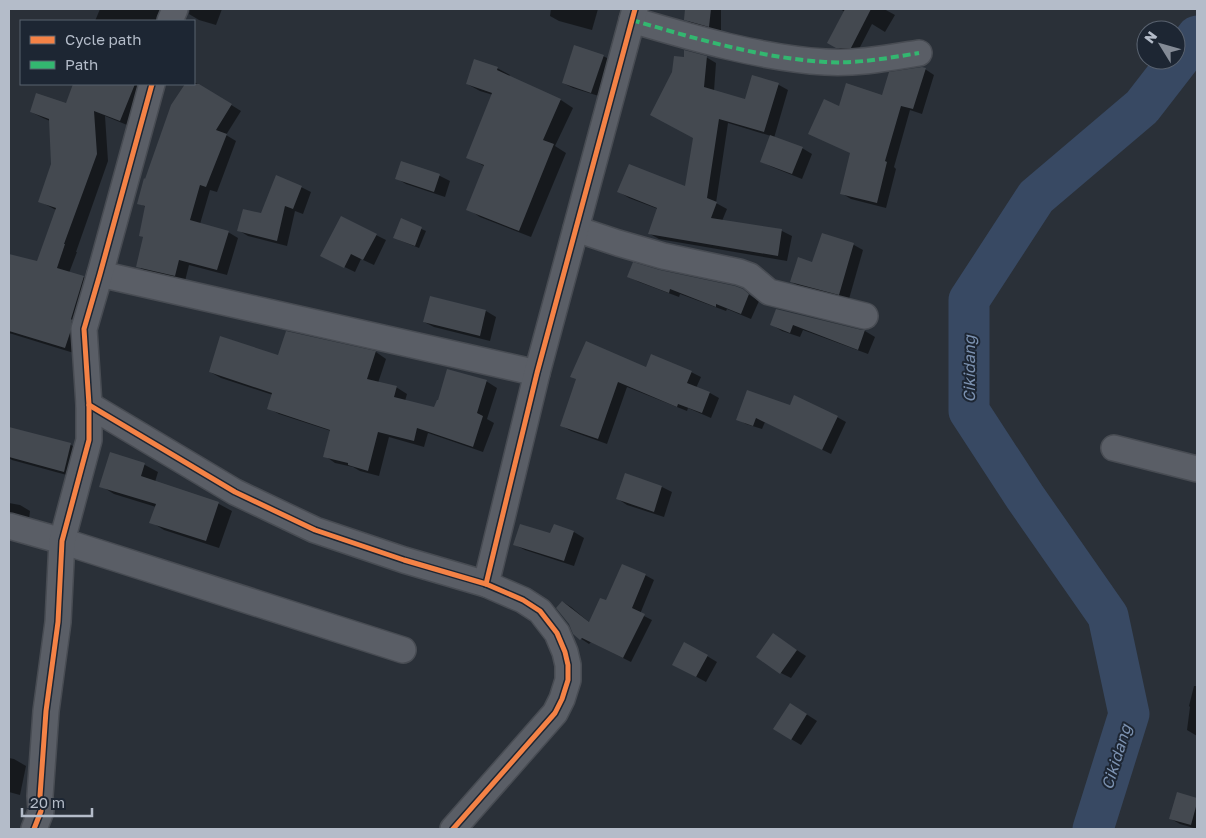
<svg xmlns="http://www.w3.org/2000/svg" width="1206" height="838" viewBox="0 0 1206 838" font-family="'Golos Text',sans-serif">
  <rect width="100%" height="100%" fill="#2a3038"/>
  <!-- shadow -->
  <g fill="#0007">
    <polygon points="100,9 171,9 166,21 95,21"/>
    <polygon points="190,9 222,9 216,25 199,20 189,14"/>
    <polygon points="551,9 598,9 592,30 559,21 550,16"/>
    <polygon points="686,9 721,9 721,30 718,31 695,25 686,20"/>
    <polygon points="840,9 884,9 895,15 885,32 872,24 858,51 844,51 829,43 845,12"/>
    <polygon points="603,56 613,61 602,97 573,88 563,83"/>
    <polygon points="706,57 716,63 714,91 746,100 753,77 779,85 788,90 774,138 802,148 812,154 802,179 772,167 762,162 771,136 728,123 716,203 727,209 722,221 782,231 792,236 787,261 659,239 650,234 658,209 629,198 619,192 686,188"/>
    <polygon points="497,68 510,75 509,77 561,100 573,108 555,146 566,153 531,237 480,217 468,209 484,166 467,157 493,95 480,91 467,84"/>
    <polygon points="925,69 934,75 922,114 910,110 894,167 896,169 886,208 851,199 841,193 852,154 840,108 883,96"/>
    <polygon points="194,82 241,111 226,135 236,141 217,192 210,190 200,224 228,232 238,238 227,275 189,265 185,281 147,272 137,266 144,238 140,235 146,207 138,203 172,106 186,84 194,84"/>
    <polygon points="75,84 138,84 147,89 132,127 105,116 108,161 76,252 77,252 69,273 84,277 95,284 77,354 9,333 9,255 38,262 56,210 39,201 52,164 50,121 43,118 31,112 66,105"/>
    <polygon points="402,163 440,176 450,181 445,197 406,184 396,178"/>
    <polygon points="301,187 311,192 303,214 295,211 287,246 248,236 238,230"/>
    <polygon points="401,220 426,231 419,248 399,240"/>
    <polygon points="376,235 386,240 374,265 361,259 355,272 332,261"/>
    <polygon points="854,245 863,250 849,299 802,288 792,282 813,263"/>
    <polygon points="629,277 742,290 759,301 751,319 727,309 726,311 680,294 679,297 639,282"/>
    <polygon points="431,297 486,311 496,317 490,341 434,327 424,322"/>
    <polygon points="777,310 865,331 875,337 868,354 803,330 800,337 782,331 772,325"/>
    <polygon points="286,332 376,352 386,359 378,383 396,387 407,394 405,401 435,409 486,381 497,388 487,419 494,423 483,452 428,433 424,447 389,437 379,476 360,471 353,467 335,463 325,456 331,431 279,414 268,408 273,395 221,378 210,372 279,357"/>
    <polygon points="691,372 701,377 696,388 710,393 719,398 711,418 688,408 687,411 627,387 607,444 571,431 562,426 578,380"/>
    <polygon points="790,406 837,417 846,422 831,454 765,422 762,429 746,424 738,419"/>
    <polygon points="10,428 71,445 80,450 74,477 12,460 9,458"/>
    <polygon points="111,454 145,465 158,472 155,482 219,504 232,511 219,548 164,530 151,522 156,507 114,494 101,486"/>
    <polygon points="626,474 662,487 672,492 664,517 627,505 618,499"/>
    <polygon points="9,503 20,505 30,511 29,519 9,522"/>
    <polygon points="574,532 584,538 574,566 525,550 515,545 551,535"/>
    <polygon points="645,575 654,580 640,614 652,620 631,662 591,642 589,644 574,634 563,602 571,607 590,623 607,602"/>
    <polygon points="783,641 806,656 791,678 781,673"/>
    <polygon points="707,656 717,662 706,682 684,670"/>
    <polygon points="1194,686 1197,686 1197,736 1187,730 1190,707 1189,706"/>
    <polygon points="800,710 817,721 801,745 791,739"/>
    <polygon points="9,758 14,759 26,766 20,795 9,792"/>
    <polygon points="1178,794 1197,799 1197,829 1180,824 1171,819"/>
  </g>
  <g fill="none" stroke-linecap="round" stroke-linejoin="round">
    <!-- river -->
    <polyline stroke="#384963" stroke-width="41" points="1093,829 1129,714 1108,616 1025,497 969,411 969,300 1036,197 1142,107 1197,36"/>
  </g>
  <!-- building -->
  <g fill="#444950">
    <polygon points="685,9 711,9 709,27 684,20"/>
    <polygon points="845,9 871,9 851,48 836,48 827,43"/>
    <polygon points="574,45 604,55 591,93 562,83"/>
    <polygon points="684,50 707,56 704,87 745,99 752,75 779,83 764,132 719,119 707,198 717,202 711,218 782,229 778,256 648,234 657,208 617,192 629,164 685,186 693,138 650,115 672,72 674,56 684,57"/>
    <polygon points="474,59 498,67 497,70 561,99 543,140 554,144 519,231 466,210 484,165 466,158 492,93 466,84"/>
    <polygon points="922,67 926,68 913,109 901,106 885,161 887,162 877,203 840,194 850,153 808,134 824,99 839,106 846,83 882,95 889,72"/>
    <polygon points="73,84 135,84 120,121 94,111 97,154 64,244 65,244 57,268 84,276 71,319 72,320 70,333 65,348 9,331 9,254 37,261 56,208 38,202 51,164 49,119 30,112 36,93 66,103"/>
    <polygon points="185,84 199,84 232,104 216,130 227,134 206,187 200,185 190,220 229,231 217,270 179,260 175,276 136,267 143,237 139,236 145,206 137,204 144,178 145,179 171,105"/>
    <polygon points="770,135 803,147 792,174 760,162"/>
    <polygon points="401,161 440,174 434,192 395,179"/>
    <polygon points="276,175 302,186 293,209 285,206 277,241 237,231 243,209 261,213"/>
    <polygon points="341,216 377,234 363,260 351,254 344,268 320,256"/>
    <polygon points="401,218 422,227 415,246 393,238"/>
    <polygon points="822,233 854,243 839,295 790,282 798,257 812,262"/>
    <polygon points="633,262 660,270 735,286 743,289 749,294 741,314 716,304 716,307 670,289 669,293 627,277"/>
    <polygon points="430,296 486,310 480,336 423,322"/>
    <polygon points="776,309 862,330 865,330 858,350 793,325 790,333 770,325"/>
    <polygon points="286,331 376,351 367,379 397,386 394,397 434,407 437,400 438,400 447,369 487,380 477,413 483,416 473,447 417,428 414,441 378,432 368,471 348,465 348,463 323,457 330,430 267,409 272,393 209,372 220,336 278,355"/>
    <polygon points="586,341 646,367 651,354 692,371 687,383 710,392 702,413 678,404 677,407 618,382 598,439 560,426 576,379 570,377"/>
    <polygon points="747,390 790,405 794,395 838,416 822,450 756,418 753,426 736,420"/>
    <polygon points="9,427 71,443 64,472 9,457"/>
    <polygon points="110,452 145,463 141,476 219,502 206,541 149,523 156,504 99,487"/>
    <polygon points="625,473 662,486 654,512 616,499"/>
    <polygon points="520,524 550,533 554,524 574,531 564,561 513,545"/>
    <polygon points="622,564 646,574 632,608 645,614 623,658 582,638 580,640 573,634 569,624 556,608 562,601 589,622 600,598 606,600"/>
    <polygon points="773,633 797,650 780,674 756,657"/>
    <polygon points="684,642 708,655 696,677 672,665"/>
    <polygon points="790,703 807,714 791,740 773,729"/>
    <polygon points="1177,792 1197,798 1197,803 1191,825 1169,819"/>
  </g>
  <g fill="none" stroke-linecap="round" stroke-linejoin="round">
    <defs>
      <g id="minor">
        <path d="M632,20C693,38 761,58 825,62C857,64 888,58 919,53"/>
        <polyline points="170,21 175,9"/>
        <polyline points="576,229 618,243 663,256 739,272 750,276 769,292 865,316"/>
        <polyline points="100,274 537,373"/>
        <polyline points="89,405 235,492 315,530 404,560 486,584 523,600 540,611 557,633 565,652 568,665 568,680 562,699 555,713 453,829"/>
        <polyline points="1114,448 1197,469"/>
        <polyline points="9,526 62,541 403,650"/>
        <polyline points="486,584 537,373 635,9"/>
        <polyline points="34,829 41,811 40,796 46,711 58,622 62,541 89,440 89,405 84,329 100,274 152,84"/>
      </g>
    </defs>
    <!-- minor casing -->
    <use href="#minor" stroke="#484c53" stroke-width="28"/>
    <!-- minor -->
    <use href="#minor" stroke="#5a5e66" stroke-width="25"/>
    <!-- quiet -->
    <path stroke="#33b770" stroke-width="4" stroke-dasharray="8 4" stroke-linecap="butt" d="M632,20C693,38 761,58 825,62C857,64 888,58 919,53"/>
    <defs>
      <g id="cycleway">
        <polyline points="89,405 235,492 315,530 404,560 486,584 523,600 540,611 557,633 565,652 568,665 568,680 562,699 555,713 453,829"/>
        <polyline points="486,584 537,373 635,9"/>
        <polyline points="34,829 41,811 40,796 46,711 58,622 62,541 89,440 89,405 84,329 100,274 152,84"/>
      </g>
    </defs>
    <!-- cycleway casing -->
    <use href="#cycleway" stroke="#1d2633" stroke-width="8"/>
    <!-- cycleway -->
    <use href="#cycleway" stroke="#f48246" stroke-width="5"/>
  </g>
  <g text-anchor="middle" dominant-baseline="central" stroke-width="4" stroke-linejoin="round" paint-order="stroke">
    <!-- water labels -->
    <g font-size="16" font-style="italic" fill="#7c92b1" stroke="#1d2633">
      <text transform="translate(969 369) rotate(-90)">Cikidang</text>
      <text transform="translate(1116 757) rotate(-73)">Cikidang</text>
    </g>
  </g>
  <!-- border -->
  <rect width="1206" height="838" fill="none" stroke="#b4bcc9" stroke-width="20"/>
  <!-- legend -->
  <rect x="20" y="20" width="175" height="65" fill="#1d2633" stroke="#59626f"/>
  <rect x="30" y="36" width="25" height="8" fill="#f48246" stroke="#59626f"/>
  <text x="65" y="45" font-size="15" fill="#b4bcc9">Cycle path</text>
  <rect x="30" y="61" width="25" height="8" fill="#33b770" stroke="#59626f"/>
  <text x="65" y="70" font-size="15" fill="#b4bcc9">Path</text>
  <!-- north arrow -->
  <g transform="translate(1161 45) rotate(307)"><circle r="24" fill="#1d2633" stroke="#59626f"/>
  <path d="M0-4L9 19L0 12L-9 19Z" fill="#848b96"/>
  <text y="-8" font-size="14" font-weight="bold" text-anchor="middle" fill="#b4bcc9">N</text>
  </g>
  <!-- scale -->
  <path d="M22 808v8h70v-8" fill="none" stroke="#b4bcc9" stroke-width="2.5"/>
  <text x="30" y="808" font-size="15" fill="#b4bcc9" stroke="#1d2633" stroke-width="4" paint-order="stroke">20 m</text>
</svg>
